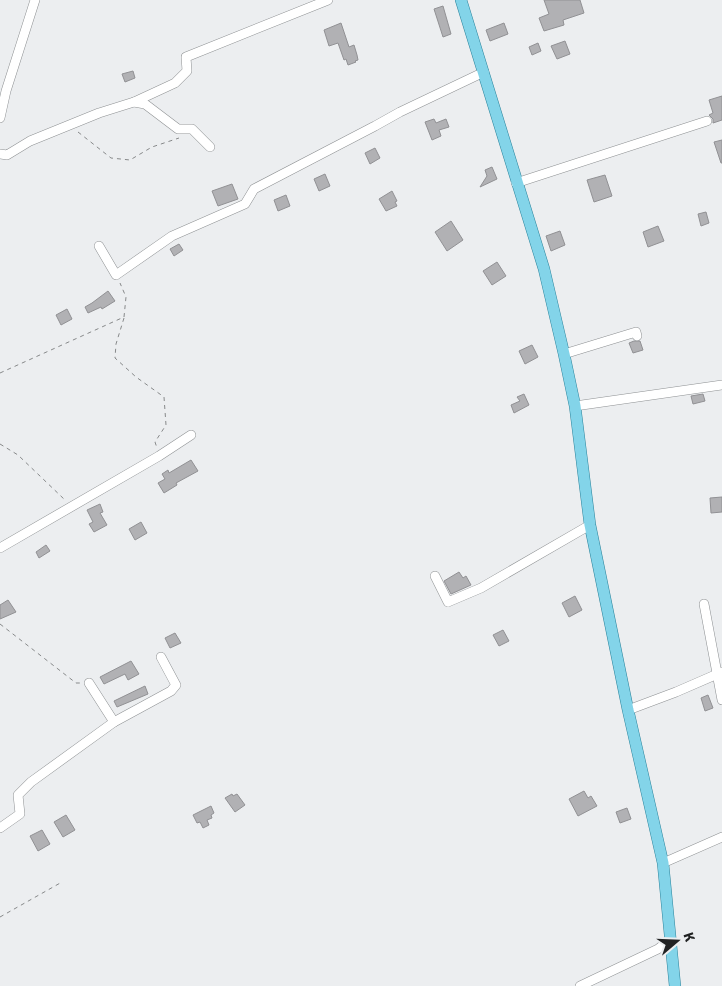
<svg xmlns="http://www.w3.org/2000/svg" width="722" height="986" viewBox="0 0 722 986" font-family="Signika,sans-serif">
  <rect width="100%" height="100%" fill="#eceef0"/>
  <!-- building -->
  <g fill="#b1b1b4" stroke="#919194">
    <polygon points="544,0 580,0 584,13 563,20 564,25 544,31 539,18 549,14"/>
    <polygon points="443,6 451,34 443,37 434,9"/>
    <polygon points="341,23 349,47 354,45 357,55 358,60 355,61 356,62 348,65 346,59 344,60 338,43 329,46 324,30"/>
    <polygon points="504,23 508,34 490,41 486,30"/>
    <polygon points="565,41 570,54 557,59 551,46"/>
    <polygon points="538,43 541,51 532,55 529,47"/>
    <polygon points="133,71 135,78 125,82 122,74"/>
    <polygon points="722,96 722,120 713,123 713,119 709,115 713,113 709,100"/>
    <polygon points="434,119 436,123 446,119 449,127 439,130 441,136 432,140 425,122"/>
    <polygon points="722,140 722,163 721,163 714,142"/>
    <polygon points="375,148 380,158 370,164 365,153"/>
    <polygon points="492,167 497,179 480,187 487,176 485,170"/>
    <polygon points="325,174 330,186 319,191 314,179"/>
    <polygon points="605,175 612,196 594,202 587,180"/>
    <polygon points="232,184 238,199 218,206 212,191"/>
    <polygon points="392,191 397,201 395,202 397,206 386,211 379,199"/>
    <polygon points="286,195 290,206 278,211 274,200"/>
    <polygon points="706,212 709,223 701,226 698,214"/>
    <polygon points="451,221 463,240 447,251 435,232"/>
    <polygon points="658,226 664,241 648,247 643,232"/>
    <polygon points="560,231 565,245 551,251 546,236"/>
    <polygon points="179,244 183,250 174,256 170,249"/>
    <polygon points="497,262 506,276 492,285 483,271"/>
    <polygon points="108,291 115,301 102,309 101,307 88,313 85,307 92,303"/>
    <polygon points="67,309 72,319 61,325 56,315"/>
    <polygon points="634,341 640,341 643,350 633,353 629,343"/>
    <polygon points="532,345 538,357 525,364 519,351"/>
    <polygon points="524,394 529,405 514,413 511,405 520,401 517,397"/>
    <polygon points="703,394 705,401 693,404 691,396"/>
    <polygon points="191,460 198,471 176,483 177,485 164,493 158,483 165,479 162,474 168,470 169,473"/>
    <polygon points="722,497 722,512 711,513 710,498"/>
    <polygon points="100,504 103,512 100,513 107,525 94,532 89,524 93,522 87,510"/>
    <polygon points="141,522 147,533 135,540 129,529"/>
    <polygon points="46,545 50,551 39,558 36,552"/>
    <polygon points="459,572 463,578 466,576 471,585 451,594 444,581"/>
    <polygon points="575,596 582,610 569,617 562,603"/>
    <polygon points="8,600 16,612 0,619 0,605"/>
    <polygon points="503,630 509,641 499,646 493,635"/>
    <polygon points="175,633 181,643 170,648 165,638"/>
    <polygon points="131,661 139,674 128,680 125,674 104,684 100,677"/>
    <polygon points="145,686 148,694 117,707 114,701"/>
    <polygon points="708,695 713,708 705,711 701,698"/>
    <polygon points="584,791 588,798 591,796 597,806 578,816 569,799"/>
    <polygon points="232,794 233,796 237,794 245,805 235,812 225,798"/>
    <polygon points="211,806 214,813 211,815 212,818 207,820 209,825 203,828 200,822 197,823 193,815"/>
    <polygon points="627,808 631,819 620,823 616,812"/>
    <polygon points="66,815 75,830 63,837 54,822"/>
    <polygon points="42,830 50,844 38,851 30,836"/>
  </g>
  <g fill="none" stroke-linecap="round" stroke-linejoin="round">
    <defs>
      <g id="minor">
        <polyline points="134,102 175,83 187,71 186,57 328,0"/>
        <polyline points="0,118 6,91 35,0"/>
        <polyline points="0,154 7,155 30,141 99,113 134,102 145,104 178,129 192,129 210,147"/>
        <polyline points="516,183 707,121"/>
        <polyline points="99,246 116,275 172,236 245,204 254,189 375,126 400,112 484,72"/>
        <polyline points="564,354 636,332 637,336"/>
        <polyline points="575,406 722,385"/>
        <polyline points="0,548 159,456 191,435"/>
        <polyline points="435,576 448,602 481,588 590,525"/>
        <polyline points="704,604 722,700"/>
        <polyline points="89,683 114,722"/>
        <polyline points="628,710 676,692 722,672"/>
        <polyline points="0,828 20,814 18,795 31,782 114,722 171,691 176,685 161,657"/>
        <polyline points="663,863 722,837"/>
        <polyline points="580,986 658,949 671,939"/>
      </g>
      <polyline id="major" points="461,0 544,269 564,354 575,406 590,525 628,710 663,863 675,986"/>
    </defs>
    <!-- minor casing -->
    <use href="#minor" stroke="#8e9193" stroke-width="10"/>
    <!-- major casing -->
    <use href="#major" stroke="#2b839b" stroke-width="12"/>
    <!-- path -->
    <g stroke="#87898a" stroke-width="1" stroke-dasharray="4 4" stroke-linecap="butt">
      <polyline points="78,132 111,158 130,160 152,147 179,138"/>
      <polyline points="124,318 116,344 115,358 136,377 164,397 166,425 155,442 157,448"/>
      <polyline points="0,373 124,317 126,297 120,283"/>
      <polyline points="0,444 18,455 65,500"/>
      <polyline points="0,624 76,683 81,683"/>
      <polyline points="0,917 62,882"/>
    </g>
    <!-- minor -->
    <use href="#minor" stroke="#fff" stroke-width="9"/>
    <!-- major -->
    <use href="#major" stroke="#83d4e9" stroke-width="11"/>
  </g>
  <!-- north arrow -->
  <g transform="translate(677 941) rotate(71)" stroke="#eceef0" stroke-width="4" paint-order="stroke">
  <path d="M0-4L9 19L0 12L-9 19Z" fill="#212223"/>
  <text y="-8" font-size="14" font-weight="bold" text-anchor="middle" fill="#212223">K</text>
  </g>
</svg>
